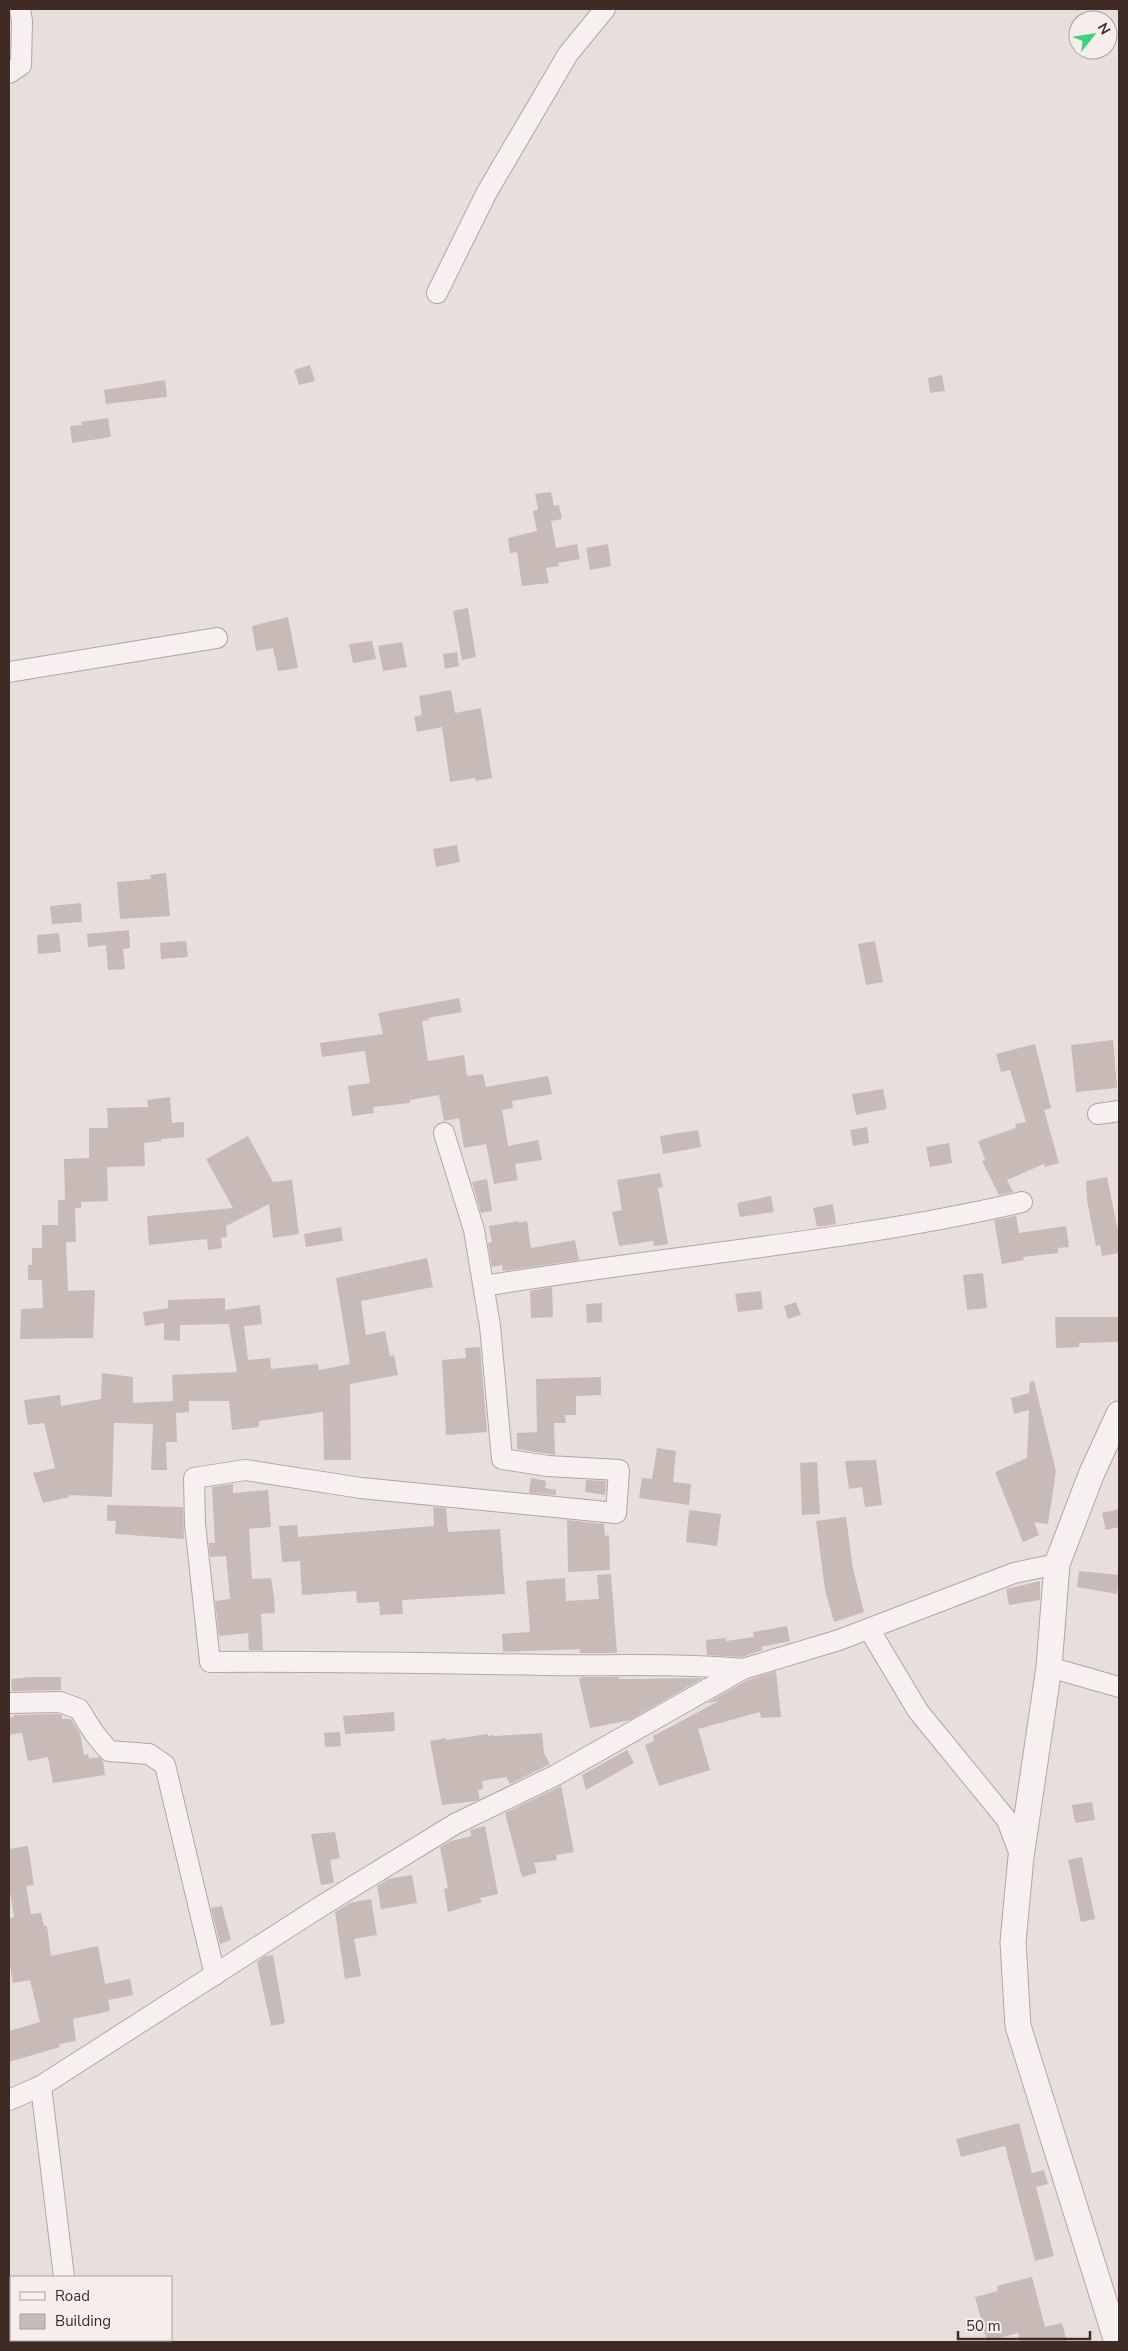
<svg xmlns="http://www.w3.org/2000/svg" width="1128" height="2351" viewBox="0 0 1128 2351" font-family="'Nunito Sans',sans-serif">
  <rect width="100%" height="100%" fill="#e8dfdd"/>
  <!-- building -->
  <g fill="#c8bab7">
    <polygon points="310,365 315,381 299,385 294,370"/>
    <polygon points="942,375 945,391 930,393 928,378"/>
    <polygon points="165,380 167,397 106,404 104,390"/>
    <polygon points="108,418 111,437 72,443 70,426 82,425 81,422"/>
    <polygon points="551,492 554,506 559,505 562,519 551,521 556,548 577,544 580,559 558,563 559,566 546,568 549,583 522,586 517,552 510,553 508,538 537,531 533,511 538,510 535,494"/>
    <polygon points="608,544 611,566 590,570 586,548"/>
    <polygon points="468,608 476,657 462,660 453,611"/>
    <polygon points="288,617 298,668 278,671 273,648 256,651 252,626"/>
    <polygon points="372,641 376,659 353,663 349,644"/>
    <polygon points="402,642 407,667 383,671 378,646"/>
    <polygon points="457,652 459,666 445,669 443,654"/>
    <polygon points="451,690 455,713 481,708 492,778 476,781 475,778 450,782 442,727 417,732 414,717 422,715 419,696"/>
    <polygon points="457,845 460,862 436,867 433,849"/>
    <polygon points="166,873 170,916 120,919 117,882 151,879 150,875"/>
    <polygon points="81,903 82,922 52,924 50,906"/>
    <polygon points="129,930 130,948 123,949 125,969 108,970 106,945 88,947 87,934"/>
    <polygon points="59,933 61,952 38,954 37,935"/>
    <polygon points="186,941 188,957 161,959 160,943"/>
    <polygon points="875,941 883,982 866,985 858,944"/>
    <polygon points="459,998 462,1012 428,1018 429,1020 422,1021 428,1061 464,1055 467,1076 483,1074 486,1087 548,1076 552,1094 512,1101 513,1108 502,1110 508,1146 538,1140 542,1160 515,1164 518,1180 494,1184 486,1144 464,1148 459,1118 444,1121 439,1095 410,1100 410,1103 373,1107 374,1113 352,1116 348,1086 370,1083 365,1051 322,1057 320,1043 383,1034 378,1013"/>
    <polygon points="1113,1040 1117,1088 1076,1092 1071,1045"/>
    <polygon points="1035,1044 1051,1108 1044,1110 1059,1163 1045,1167 1044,1164 1007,1180 1013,1192 999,1195 982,1161 985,1160 978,1141 1016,1128 1015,1124 1026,1122 1010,1070 1001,1072 996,1054"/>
    <polygon points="883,1089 887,1109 856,1115 852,1094"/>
    <polygon points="170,1097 172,1123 184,1122 184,1137 161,1139 161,1141 144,1143 145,1166 107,1167 108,1201 81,1202 81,1208 75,1208 76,1242 66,1242 68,1291 95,1290 93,1338 20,1339 21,1309 43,1308 42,1280 28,1280 28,1265 32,1265 32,1248 42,1248 42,1225 58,1225 58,1200 65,1200 64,1159 89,1158 89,1128 108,1128 107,1108 148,1107 147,1100"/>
    <polygon points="867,1127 869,1143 853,1146 850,1130"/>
    <polygon points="698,1130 701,1147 663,1154 660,1136"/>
    <polygon points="248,1136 273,1182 292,1180 299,1234 273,1238 269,1204 226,1226 227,1237 221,1238 222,1248 208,1250 207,1239 149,1245 147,1216 233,1208 206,1159"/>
    <polygon points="949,1143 952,1163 930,1167 926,1147"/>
    <polygon points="660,1173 663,1187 658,1188 668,1244 654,1246 653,1241 619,1246 612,1212 622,1210 617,1180"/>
    <polygon points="1107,1177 1119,1236 1119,1253 1102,1256 1100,1245 1096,1246 1087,1200 1086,1181"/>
    <polygon points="487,1179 492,1211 481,1213 472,1182"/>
    <polygon points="771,1196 774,1212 740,1217 737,1203"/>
    <polygon points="833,1204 836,1224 817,1227 813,1208"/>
    <polygon points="1016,1216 1019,1233 1066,1226 1069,1247 1058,1248 1058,1253 1023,1257 1024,1260 1002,1264 994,1220"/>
    <polygon points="519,1221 519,1223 527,1221 531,1248 575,1240 579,1260 503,1271 502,1265 492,1267 488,1243 492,1242 489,1226"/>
    <polygon points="341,1227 343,1241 306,1247 304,1234"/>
    <polygon points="427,1258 433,1287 361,1301 366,1335 385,1331 390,1356 394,1355 398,1375 350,1384 351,1460 324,1460 323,1412 259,1421 259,1427 232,1430 229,1401 189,1401 189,1412 176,1413 177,1442 166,1442 167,1470 151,1470 153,1424 114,1423 112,1497 69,1495 70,1497 43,1503 33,1473 55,1468 44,1423 28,1425 24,1400 60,1395 61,1406 101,1399 102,1373 133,1377 133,1403 173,1401 172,1375 237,1372 229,1324 180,1325 180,1341 164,1340 164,1323 145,1326 143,1312 168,1308 168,1300 225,1298 225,1310 260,1305 262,1324 244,1326 248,1360 270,1358 271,1369 318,1364 319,1370 350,1364 336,1278"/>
    <polygon points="983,1273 987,1308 967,1310 963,1275"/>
    <polygon points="552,1287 553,1317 531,1318 530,1291"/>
    <polygon points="761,1291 763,1309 738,1312 735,1294"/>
    <polygon points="796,1302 801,1315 788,1319 784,1306"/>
    <polygon points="602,1303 602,1322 587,1323 586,1304"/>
    <polygon points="1055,1317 1119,1317 1119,1342 1079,1343 1079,1347 1056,1348"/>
    <polygon points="480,1347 487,1432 446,1435 442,1360 466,1358 465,1348"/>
    <polygon points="601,1377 601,1395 576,1396 576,1415 565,1415 566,1423 554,1423 555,1455 517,1449 517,1433 537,1432 536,1379"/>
    <polygon points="1034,1381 1056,1471 1048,1524 1034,1522 1039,1535 1023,1542 995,1472 1027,1458 1029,1410 1014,1414 1011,1398 1029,1393 1030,1382"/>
    <polygon points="657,1448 676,1451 673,1482 691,1484 689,1505 639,1498 642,1478 652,1479"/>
    <polygon points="876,1460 882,1505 865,1507 862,1487 849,1489 845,1461"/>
    <polygon points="817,1462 820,1514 802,1515 800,1463"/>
    <polygon points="531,1478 546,1481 545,1488 556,1490 556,1495 529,1493"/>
    <polygon points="586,1480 606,1481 605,1495 585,1492"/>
    <polygon points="233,1484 233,1493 268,1490 271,1527 249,1529 252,1579 271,1578 274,1596 275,1613 261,1614 263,1650 249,1650 248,1633 219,1636 215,1601 230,1599 226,1556 210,1557 209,1543 215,1543 212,1487"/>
    <polygon points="107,1505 183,1507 184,1539 115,1534 116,1521 107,1521"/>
    <polygon points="433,1507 446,1508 448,1532 500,1529 505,1594 402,1600 403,1614 380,1615 379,1602 357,1603 356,1591 302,1595 300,1561 282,1562 279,1526 297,1525 298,1537 434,1526"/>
    <polygon points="1119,1509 1119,1527 1106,1530 1102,1513"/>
    <polygon points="689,1510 721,1514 717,1546 686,1542"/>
    <polygon points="846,1517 853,1569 864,1612 834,1622 825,1590 816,1521"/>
    <polygon points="567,1520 604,1524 605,1536 609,1535 610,1570 568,1572"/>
    <polygon points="1079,1571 1119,1575 1117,1594 1077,1587"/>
    <polygon points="611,1574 617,1653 580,1653 580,1649 503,1652 502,1634 530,1632 526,1581 565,1578 566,1601 599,1599 597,1575"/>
    <polygon points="1040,1581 1040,1600 1009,1605 1006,1589"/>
    <polygon points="787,1626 790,1641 761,1647 763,1650 742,1657 707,1655 706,1640 726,1638 726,1641 754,1637 753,1632"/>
    <polygon points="776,1671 781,1717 761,1718 760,1712 698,1729 710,1770 659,1786 645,1745 654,1741 653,1736 719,1701 707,1703 748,1680"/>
    <polygon points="33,1677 61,1677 61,1690 12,1691 11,1679"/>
    <polygon points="582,1677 619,1677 619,1679 703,1678 630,1720 590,1728 579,1679"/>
    <polygon points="394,1712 395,1731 345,1734 343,1716"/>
    <polygon points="58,1714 62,1715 62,1719 71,1719 80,1733 84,1755 88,1754 89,1759 99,1757 103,1761 105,1775 53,1783 48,1757 28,1761 22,1733 9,1735 9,1718 14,1717 14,1715"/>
    <polygon points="340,1732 341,1746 325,1747 324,1733"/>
    <polygon points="542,1733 544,1753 550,1764 510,1784 506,1777 482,1781 483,1789 478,1790 480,1799 475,1801 442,1805 430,1741 446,1738 446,1740 488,1734 488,1736 494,1735 495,1736"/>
    <polygon points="627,1750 634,1763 586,1790 582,1775"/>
    <polygon points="561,1786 574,1852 556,1855 557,1860 534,1863 537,1873 522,1877 505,1813"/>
    <polygon points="1092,1802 1095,1820 1075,1823 1072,1805"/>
    <polygon points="485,1826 498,1894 480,1898 482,1902 448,1912 444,1889 448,1888 440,1847 451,1841 471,1836 470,1830"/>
    <polygon points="335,1832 340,1858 330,1860 334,1883 321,1885 311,1834"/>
    <polygon points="28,1846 34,1885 26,1886 31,1914 41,1913 44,1926 47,1926 51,1956 98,1946 105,1984 130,1979 133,1995 108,2000 110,2011 73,2019 76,2041 59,2044 60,2047 9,2062 9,2031 40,2022 30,1980 13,1983 9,1958 9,1918 14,1917 9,1885 9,1849"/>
    <polygon points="1082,1857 1095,1919 1081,1922 1068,1860"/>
    <polygon points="412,1875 417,1903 381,1909 377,1886 388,1879"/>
    <polygon points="371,1899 377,1935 354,1939 361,1976 345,1979 335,1912 350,1903"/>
    <polygon points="222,1906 231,1940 220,1944 211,1908"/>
    <polygon points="273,1955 285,2023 271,2026 257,1962 265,1956"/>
    <polygon points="1019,2123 1032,2173 1044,2170 1048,2184 1036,2187 1054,2256 1035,2261 1005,2146 961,2157 956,2139"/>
    <polygon points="1032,2277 1045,2327 1062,2323 1067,2342 1020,2342 1018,2333 987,2341 975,2297 998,2291 997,2286"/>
  </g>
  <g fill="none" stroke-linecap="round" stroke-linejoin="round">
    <defs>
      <g id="minor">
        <polyline points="9,73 21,65 22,21 20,9"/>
        <polyline points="437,293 487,192 568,54 605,9"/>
        <polyline points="9,672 217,638"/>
        <polyline points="1098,1114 1119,1111"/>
        <path d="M444,1133L474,1230L490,1326L502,1459L548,1466L619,1470L616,1513L361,1488L245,1470L194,1478L195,1524L210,1662C322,1661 434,1663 546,1665C612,1666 678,1663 743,1669"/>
        <path d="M484,1286C663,1256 845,1243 1022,1202"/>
        <polyline points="869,1629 918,1711 1007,1820 1021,1857"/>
        <polyline points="1049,1667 1119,1687"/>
        <polyline points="9,1703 60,1702 79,1709 94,1733 109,1751 149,1754 165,1765 215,1975"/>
        <polyline points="41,2086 64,2277"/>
        <polyline points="9,2100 41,2086 323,1905 455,1824 556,1775 743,1669 839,1640 1014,1573 1057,1564"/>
        <polyline points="71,2340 72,2342"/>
      </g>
      <polyline id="tertiary" points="1117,2342 1018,2026 1013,1942 1021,1857 1049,1667 1057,1564 1091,1475 1119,1414"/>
    </defs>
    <!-- minor casing -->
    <use href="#minor" stroke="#b2a5a2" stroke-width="22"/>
    <!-- tertiary casing -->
    <use href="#tertiary" stroke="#b2a5a2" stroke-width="27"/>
    <!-- minor -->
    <use href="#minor" stroke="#f6f1f0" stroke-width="20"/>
    <!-- tertiary -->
    <use href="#tertiary" stroke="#f6f1f0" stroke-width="25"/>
  </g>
  <!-- border -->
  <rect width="1128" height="2351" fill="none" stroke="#3f2b26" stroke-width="20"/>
  <!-- legend -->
  <rect x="10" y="2276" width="162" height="65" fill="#f5eeed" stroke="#aca09d"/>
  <rect x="20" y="2292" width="25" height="8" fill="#f6f1f0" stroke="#aca09d"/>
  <text x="55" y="2301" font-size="15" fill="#3f2b26">Road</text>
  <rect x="20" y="2314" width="25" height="15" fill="#c8bab7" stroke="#aca09d"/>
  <text x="55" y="2326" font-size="15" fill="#3f2b26">Building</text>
  <!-- north arrow -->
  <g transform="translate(1093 35) rotate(60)"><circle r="24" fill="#f5eeed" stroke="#aca09d"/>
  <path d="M0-4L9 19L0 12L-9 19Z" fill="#3dd27b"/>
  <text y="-8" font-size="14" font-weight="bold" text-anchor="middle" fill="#3f2b26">N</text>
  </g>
  <!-- scale -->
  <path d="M958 2331v8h132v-8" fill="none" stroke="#3f2b26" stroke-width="2.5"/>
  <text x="966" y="2331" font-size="15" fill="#3f2b26" stroke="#f5eeed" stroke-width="4" paint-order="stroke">50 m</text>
</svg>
